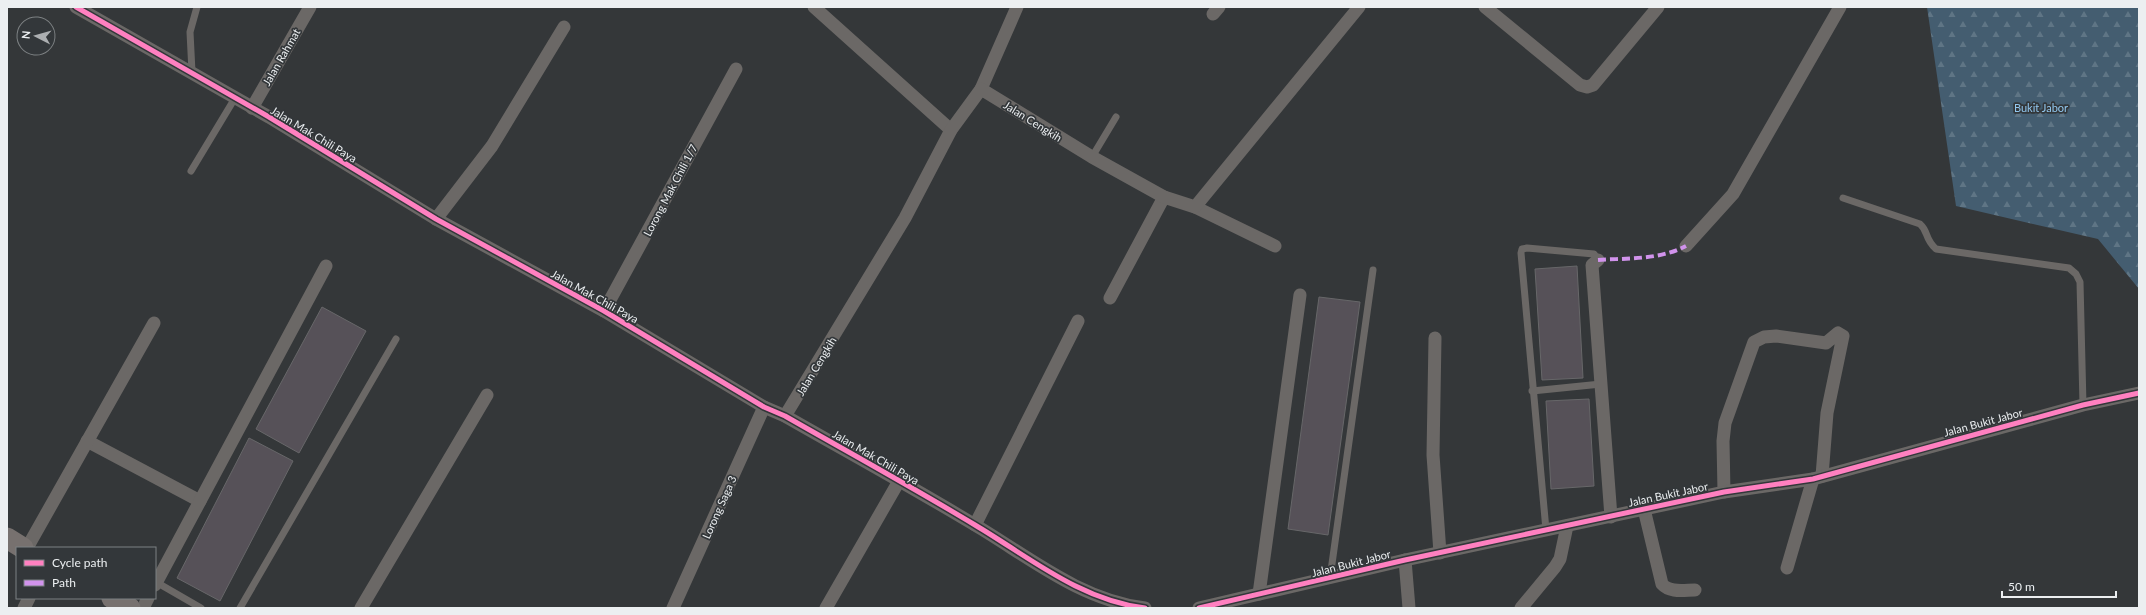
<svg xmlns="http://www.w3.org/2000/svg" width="2146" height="615" viewBox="0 0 2146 615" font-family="Lato,sans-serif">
  <defs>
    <pattern id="forest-firs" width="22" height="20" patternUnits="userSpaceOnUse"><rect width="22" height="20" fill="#445d70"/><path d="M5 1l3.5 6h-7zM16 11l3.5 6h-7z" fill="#5f7585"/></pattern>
  </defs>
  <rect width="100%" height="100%" fill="#343739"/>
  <!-- forest -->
  <polygon fill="url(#forest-firs)" points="1927,7 2139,7 2139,289 2098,239 1956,206"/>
  <!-- building -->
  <g fill="#565158" stroke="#676769">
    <polygon points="1577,266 1583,378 1542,380 1535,269"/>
    <polygon points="1319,297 1360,302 1328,535 1288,529"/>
    <polygon points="322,307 366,331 299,453 256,429"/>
    <polygon points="1589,399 1594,486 1551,489 1546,401"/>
    <polygon points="249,438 293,461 220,601 177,578"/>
  </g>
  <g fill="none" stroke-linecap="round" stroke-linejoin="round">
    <!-- service -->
    <g stroke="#6b6866" stroke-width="7">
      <polyline points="192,72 190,32 197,7"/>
      <polyline points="1092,157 1116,117"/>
      <polyline points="191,171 235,98"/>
      <path d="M1843,198L1920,224C1929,232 1924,238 1936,249L2069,268L2076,274L2080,282L2083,405"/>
      <polyline points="1532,391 1601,384"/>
      <polyline points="1546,530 1521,253 1522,249 1527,248 1594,254 1598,260"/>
      <polyline points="1330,578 1373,270"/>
      <polyline points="156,582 201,608"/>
      <polyline points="240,608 396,339"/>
    </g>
    <!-- minor -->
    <g stroke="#6b6866" stroke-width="13">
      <path d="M76,7L269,117L436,219L604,311L764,407L785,416C848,452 912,487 975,525C1029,557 1080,600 1145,608"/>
      <polyline points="814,7 951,130"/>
      <polyline points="1485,7 1580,85 1587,87 1593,85 1658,7"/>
      <polyline points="1213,14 1219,7"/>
      <polyline points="981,89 1017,7"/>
      <polyline points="252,108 310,7"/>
      <polyline points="1195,207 1275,246"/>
      <polyline points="436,219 492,146 564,27"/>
      <polyline points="1686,246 1733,194 1840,7"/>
      <polyline points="1598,260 1592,265 1611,517"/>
      <polyline points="1110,298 1164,197"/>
      <polyline points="604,311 736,69"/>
      <polyline points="1435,338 1433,455 1440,553"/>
      <polyline points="785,416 905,218 951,130 981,89 1092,157 1164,197 1195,207 1359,7"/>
      <polyline points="87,441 200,501"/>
      <polyline points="1724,492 1723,441 1725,423 1754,342 1764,337 1776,336 1826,343 1838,333 1843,336 1827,413 1822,476"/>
      <path d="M1644,509L1662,584C1670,593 1684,590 1695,590"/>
      <polyline points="975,525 1078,321"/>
      <polyline points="27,548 154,323"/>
      <polyline points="1405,560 1409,608"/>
      <polyline points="1787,568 1813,479"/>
      <polyline points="155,585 326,266"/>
      <polyline points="1259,594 1300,295"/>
      <polyline points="24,608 29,598"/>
      <polyline points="143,608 148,598"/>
      <polyline points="361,608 487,395"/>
      <polyline points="673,608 764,407"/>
      <polyline points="826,608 899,481"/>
      <polyline points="1199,608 1405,560 1724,492 1813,479 2083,405 2139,393"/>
      <polyline points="1521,608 1555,567 1560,559 1567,526"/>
    </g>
    <!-- primary -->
    <g stroke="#77716f" stroke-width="21">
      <polyline points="7,538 23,548"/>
      <polyline points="112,598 130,608"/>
    </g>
    <!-- quiet -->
    <path stroke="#d193ec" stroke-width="4" stroke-dasharray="8 4" stroke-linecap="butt" d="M1598,260C1628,258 1659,260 1686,246"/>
    <defs>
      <g id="cycleway">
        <path d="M76,7L269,117L436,219L604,311L764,407L785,416C848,452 912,487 975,525C1029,557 1080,600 1145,608"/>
        <polyline points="1199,608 1405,560 1724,492 1813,479 2083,405 2139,393"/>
      </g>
    </defs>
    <!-- cycleway casing -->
    <use href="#cycleway" stroke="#33373a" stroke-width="8"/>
    <!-- cycleway -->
    <use href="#cycleway" stroke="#ff80c0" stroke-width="5"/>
  </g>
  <g text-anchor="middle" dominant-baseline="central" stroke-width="3.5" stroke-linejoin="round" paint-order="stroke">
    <!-- street labels -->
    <g font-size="11" fill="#eceff1" stroke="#33373a">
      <text transform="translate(281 57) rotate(-60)">Jalan Rahmat</text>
      <text transform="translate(1033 121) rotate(32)">Jalan Cengkih</text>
      <text transform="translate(314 134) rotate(31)">Jalan Mak Chili Paya</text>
      <text transform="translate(670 190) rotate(-62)">Lorong Mak Chili 1/7</text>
      <text transform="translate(595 296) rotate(29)">Jalan Mak Chili Paya</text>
      <text transform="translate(816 366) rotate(-59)">Jalan Cengkih</text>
      <text transform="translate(1983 422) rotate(-15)">Jalan Bukit Jabor</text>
      <text transform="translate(876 457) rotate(30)">Jalan Mak Chili Paya</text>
      <text transform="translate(1668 494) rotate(-12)">Jalan Bukit Jabor</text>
      <text transform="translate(719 507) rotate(-66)">Lorong Saga 3</text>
      <text transform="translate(1351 563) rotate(-14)">Jalan Bukit Jabor</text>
    </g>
    <!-- park labels -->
    <g font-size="11" fill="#92c8f0" stroke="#33373a">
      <text x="2041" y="107">Bukit Jabor</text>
    </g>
  </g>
  <!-- border -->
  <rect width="2146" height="615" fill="none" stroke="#eceff1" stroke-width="16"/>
  <!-- legend -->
  <rect x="16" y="547" width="140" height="52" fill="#33373a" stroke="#7d8183"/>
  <rect x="24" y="560" width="20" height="6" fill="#ff80c0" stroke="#7d8183"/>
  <text x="52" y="567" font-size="12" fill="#eceff1">Cycle path</text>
  <rect x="24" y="580" width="20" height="6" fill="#d193ec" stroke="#7d8183"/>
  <text x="52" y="587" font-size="12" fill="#eceff1">Path</text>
  <!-- north arrow -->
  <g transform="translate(36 36) rotate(276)"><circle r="19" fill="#33373a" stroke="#7d8183"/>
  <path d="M0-3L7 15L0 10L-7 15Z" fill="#acafb1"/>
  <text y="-6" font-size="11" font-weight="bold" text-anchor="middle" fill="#eceff1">N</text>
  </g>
  <!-- scale -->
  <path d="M2002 591v6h114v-6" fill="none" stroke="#eceff1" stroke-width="2"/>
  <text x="2008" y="591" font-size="12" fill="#eceff1" stroke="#33373a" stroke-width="3" paint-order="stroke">50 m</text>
</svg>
